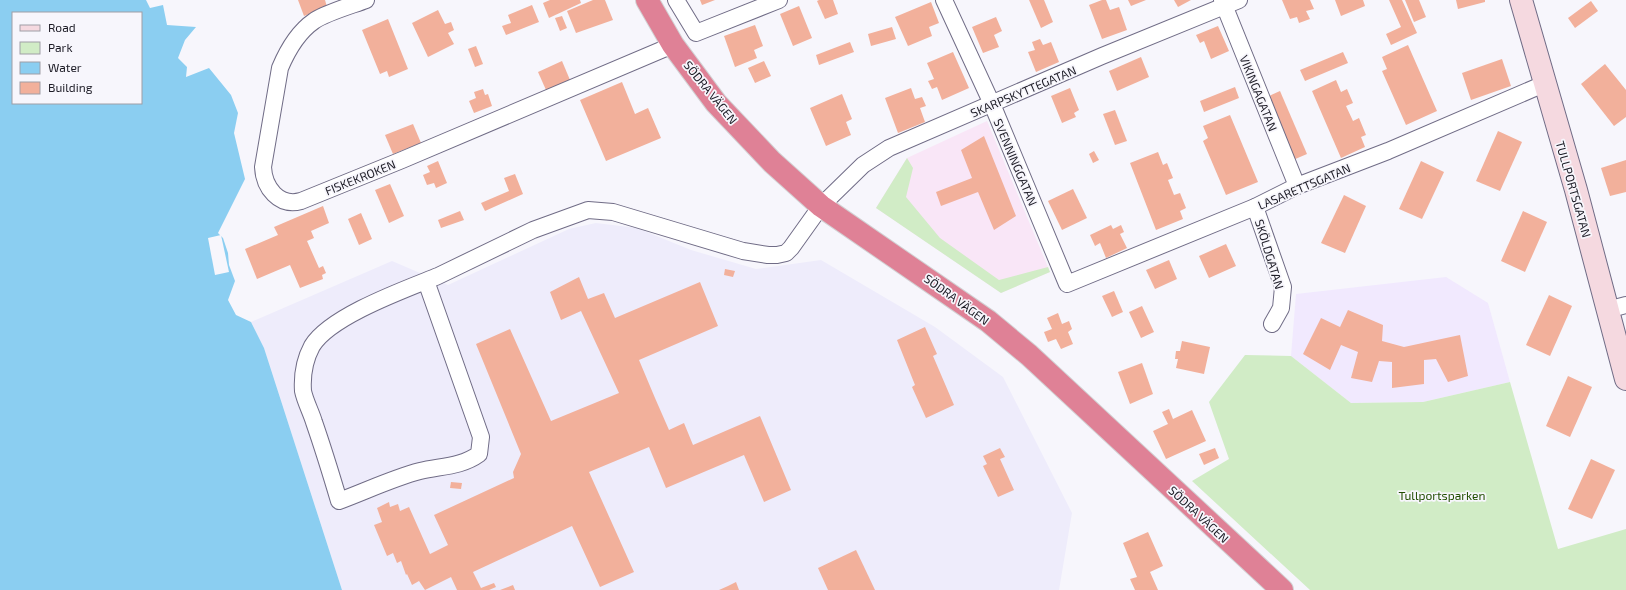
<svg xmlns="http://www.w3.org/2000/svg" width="1626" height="590" viewBox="0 0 1626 590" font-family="'Exo 2',sans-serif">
  <rect width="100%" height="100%" fill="#f7f6fc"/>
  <!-- commercial -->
  <polygon fill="#f9e6f7" points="987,121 1050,272 1001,293 876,208 907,158"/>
  <!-- built -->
  <polygon fill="#eeecfb" points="596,223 637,228 691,250 756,269 821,260 935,327 1003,377 1072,513 1059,590 342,590 264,348 251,322 392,261 448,285 569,229"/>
  <!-- education -->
  <polygon fill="#f1e9fe" points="1446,277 1488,303 1510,382 1423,402 1351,403 1291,356 1296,294"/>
  <!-- green -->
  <g fill="#d1ecc6">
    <polygon points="907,158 913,168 906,197 940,238 999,280 1048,267 1050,272 1001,293 876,208"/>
    <polygon points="1245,355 1291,356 1351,403 1423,402 1510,382 1558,549 1626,529 1626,590 1310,590 1192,481 1229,459 1209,402"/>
  </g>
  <!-- water -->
  <path fill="#8bcef1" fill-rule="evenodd" d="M0,0H146L150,8L163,5L167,25L196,27L185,40L178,58L187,67L186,77L209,68L231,95L238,113L234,133L245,179L218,233L223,238L228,253L229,265L235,281L228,300L236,315L251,322L264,348L342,590H0ZM13,13H141V103H13Z"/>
  <!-- pier -->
  <polygon fill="#f7f6fc" points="221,235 229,272 215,275 208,238"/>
  <!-- building -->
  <g fill="#f2b09b">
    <polygon points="298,0 325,0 327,7 304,16"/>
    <polygon points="550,0 580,0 581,3 549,18 543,3"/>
    <polygon points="593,0 605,0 613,20 576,33 567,11"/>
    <polygon points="700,0 715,0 702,5"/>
    <polygon points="819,0 833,0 838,14 825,19 817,1"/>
    <polygon points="1029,0 1044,0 1053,22 1041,28"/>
    <polygon points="1102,0 1106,0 1110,10 1119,7 1127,30 1102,39 1089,5"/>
    <polygon points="1128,0 1146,0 1131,6"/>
    <polygon points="1174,0 1191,0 1178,7"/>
    <polygon points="1282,0 1310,0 1314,9 1306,11 1310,19 1299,23 1297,17 1290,19"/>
    <polygon points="1335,0 1363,0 1365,6 1341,16"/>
    <polygon points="1389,0 1402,0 1417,33 1391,45 1386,34 1401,27"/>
    <polygon points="1405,0 1419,0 1426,17 1414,22"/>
    <polygon points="1456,0 1485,0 1485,2 1458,9"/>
    <polygon points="1591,1 1598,11 1575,28 1568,18"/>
    <polygon points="931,2 939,23 929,27 932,36 908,46 895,17"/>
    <polygon points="532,5 539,22 506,35 502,26 511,23 508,15"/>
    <polygon points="799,6 812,38 793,46 780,14"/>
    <polygon points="438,10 445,24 451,22 454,30 448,33 454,44 428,57 412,23"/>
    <polygon points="562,16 567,28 560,31 555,18"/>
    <polygon points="996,17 1002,31 994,35 999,47 983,53 972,27"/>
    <polygon points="388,19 408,69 389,77 387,71 380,74 362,30"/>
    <polygon points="755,25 763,46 754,50 757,58 735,67 724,36"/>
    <polygon points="1218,26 1229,51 1211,59 1204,41 1200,43 1196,35"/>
    <polygon points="892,27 896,39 871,46 868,34"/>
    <polygon points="1040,39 1043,45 1051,42 1059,62 1036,72 1028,52 1035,50 1032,42"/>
    <polygon points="850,42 854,52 819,65 816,55"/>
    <polygon points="1408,45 1437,111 1406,125 1382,71 1387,69 1382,57"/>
    <polygon points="476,46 483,64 475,67 468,49"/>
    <polygon points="953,52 969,88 942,100 937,87 932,89 928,81 934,79 927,63"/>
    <polygon points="1343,52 1348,63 1305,81 1300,70"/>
    <polygon points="1141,57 1149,77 1117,91 1109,71"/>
    <polygon points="1502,59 1511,86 1471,100 1462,73"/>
    <polygon points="562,61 570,80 546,90 538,72"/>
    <polygon points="764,61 771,76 755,83 748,68"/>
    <polygon points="1605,64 1626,90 1626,117 1614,126 1581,84"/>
    <polygon points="1336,80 1341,92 1347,89 1353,103 1346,106 1353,121 1359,118 1366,135 1361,137 1365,147 1341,158 1312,91"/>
    <polygon points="622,82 635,114 648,108 661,138 606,161 580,100"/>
    <polygon points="1235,87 1239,98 1204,112 1200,101"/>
    <polygon points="911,88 915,99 922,97 926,106 920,108 925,122 898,133 885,98"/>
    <polygon points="1070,88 1079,110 1074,113 1076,117 1062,123 1051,96"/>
    <polygon points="483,89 485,95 488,94 492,106 474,113 469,101 476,98 474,92"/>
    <polygon points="1280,91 1307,154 1293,160 1267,97"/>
    <polygon points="842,94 852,119 846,122 851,135 826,146 810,108"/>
    <polygon points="1115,110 1127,141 1115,145 1103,114"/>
    <polygon points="1230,115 1258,182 1226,195 1203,141 1208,138 1203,126"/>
    <polygon points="413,124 421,143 393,154 385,135"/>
    <polygon points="1498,131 1522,142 1500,191 1476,181"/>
    <polygon points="984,136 1016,216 994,230 978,192 941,206 936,192 972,178 961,150"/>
    <polygon points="1094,151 1099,160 1093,163 1089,154"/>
    <polygon points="1158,152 1163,165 1167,163 1173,178 1168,180 1174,195 1180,193 1186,208 1180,211 1183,219 1156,230 1130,163"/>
    <polygon points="1626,160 1626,192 1610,196 1601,168"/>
    <polygon points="438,161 447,183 436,188 434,183 427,185 423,175 430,172 427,166"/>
    <polygon points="1421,161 1444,172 1422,219 1399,209"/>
    <polygon points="515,174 523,194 485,211 481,203 509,191 504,178"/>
    <polygon points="390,184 404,216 389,223 375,190"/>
    <polygon points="1073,189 1087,218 1062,230 1048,201"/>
    <polygon points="1344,195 1366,206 1345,253 1321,243"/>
    <polygon points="323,206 329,223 311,231 314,238 307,241 319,268 323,266 326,273 322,275 323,279 300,288 290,265 257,279 245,249 278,235 274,227"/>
    <polygon points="460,211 464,220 441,228 438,220"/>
    <polygon points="1523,211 1547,222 1525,272 1501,261"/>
    <polygon points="361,213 372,239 359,245 348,219"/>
    <polygon points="1111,225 1113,229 1121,225 1124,232 1120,234 1127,248 1106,258 1100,243 1095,246 1090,235"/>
    <polygon points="1226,244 1236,266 1209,278 1199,256"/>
    <polygon points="1169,260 1177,279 1155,289 1146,270"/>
    <polygon points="725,269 735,271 733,277 724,275"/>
    <polygon points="579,277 588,299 604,293 615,318 700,282 718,326 639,360 655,398 669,430 684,423 693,445 760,416 791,490 764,502 744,455 666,488 649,447 589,472 634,572 600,587 572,526 473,572 481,588 494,583 496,587 489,590 457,590 451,577 425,590 419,581 412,585 407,574 406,575 401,561 397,563 393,553 387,556 374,525 382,522 377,508 389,502 390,507 398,504 400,511 409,507 430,554 448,545 434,515 514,478 513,472 521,454 476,344 510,329 551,421 619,393 581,311 561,320 550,292"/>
    <polygon points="1114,291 1123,312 1112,317 1102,296"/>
    <polygon points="1549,295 1572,306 1550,356 1526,345"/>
    <polygon points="1142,306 1154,332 1141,338 1129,312"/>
    <polygon points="1348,310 1383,325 1382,341 1404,347 1460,335 1468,376 1448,382 1436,359 1424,360 1424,384 1392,388 1392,362 1379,361 1372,382 1351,378 1358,352 1341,345 1330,370 1303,354 1321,318 1340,327"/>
    <polygon points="1058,313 1062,324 1069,321 1072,329 1068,332 1073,344 1061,349 1056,339 1048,342 1044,332 1052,329 1047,318"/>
    <polygon points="925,327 937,354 933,356 954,405 926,418 912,387 915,385 897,340"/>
    <polygon points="1182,341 1210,347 1204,374 1176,368 1178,359 1175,359 1176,351 1180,351"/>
    <polygon points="1142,363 1153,394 1130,404 1118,372"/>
    <polygon points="1568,376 1592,387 1570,437 1546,426"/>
    <polygon points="1169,409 1173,419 1192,410 1206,441 1166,459 1153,431 1168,424 1162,412"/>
    <polygon points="1000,448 1005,457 1000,459 1014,490 998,497 983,466 987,464 983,456"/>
    <polygon points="1215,448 1219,458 1204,465 1199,454"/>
    <polygon points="1591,459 1615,470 1592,519 1568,509"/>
    <polygon points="451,482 462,483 461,489 450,488"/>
    <polygon points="1148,532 1163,566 1150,572 1158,590 1135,590 1130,579 1137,577 1123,543"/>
    <polygon points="856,550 875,590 828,590 818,568"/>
    <polygon points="736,582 739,590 719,590 728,586"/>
    <polygon points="513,585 515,590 500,590"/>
  </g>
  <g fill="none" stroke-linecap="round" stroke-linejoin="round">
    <defs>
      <g id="street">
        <path d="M366,0C353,5 325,13 314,21C298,32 288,49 280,68L263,167C264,188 279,207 301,201L402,160L673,45"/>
        <polyline points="676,0 696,33 779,0"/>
        <polyline points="944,0 992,104 1067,284 1255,207 1297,186 1388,151 1544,84"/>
        <polyline points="1222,0 1297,186"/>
        <polyline points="1255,207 1283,287 1281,308 1272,324"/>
        <path d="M426,281L481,437L479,454C461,467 441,466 420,471C393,478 366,491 339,501C331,474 323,448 314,422C311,412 305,401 303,391C302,376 305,359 312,346C330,316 406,289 438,276L533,230L588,210L613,212L743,251L768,255H777L786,253L791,248L821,206L863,165L889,148L1102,56L1239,0"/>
        <polyline points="1607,310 1626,305"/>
      </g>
      <polyline id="secondary" points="1521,0 1576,190 1626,379"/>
      <polyline id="highway" points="647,0 673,45 716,103 772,162 821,206 988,321 1029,355 1282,590"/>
    </defs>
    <!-- street casing -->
    <use href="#street" stroke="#706c86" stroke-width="18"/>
    <!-- secondary casing -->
    <use href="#secondary" stroke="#706c86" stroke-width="24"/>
    <!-- highway casing -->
    <use href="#highway" stroke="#d2d1d3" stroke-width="24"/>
    <!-- street -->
    <use href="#street" stroke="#fff" stroke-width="16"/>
    <!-- secondary -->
    <use href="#secondary" stroke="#f5d9e0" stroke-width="22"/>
    <!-- highway -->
    <use href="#highway" stroke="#df8196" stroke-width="22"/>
  </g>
  <g text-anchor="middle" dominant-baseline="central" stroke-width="3.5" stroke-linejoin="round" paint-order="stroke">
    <!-- street labels -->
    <g font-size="12" fill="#1c1b25" stroke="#f7f6fc">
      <text transform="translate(1023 91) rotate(-23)">SKARPSKYTTEGATAN</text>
      <text transform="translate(711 92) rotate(51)">SÖDRA VÄGEN</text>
      <text transform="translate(1259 93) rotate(68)">VIKINGAGATAN</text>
      <text transform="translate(1016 162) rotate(67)">SVENNINGGATAN</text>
      <text transform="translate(360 177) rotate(-22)">FISKEKROKEN</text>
      <text transform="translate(1304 186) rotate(-23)">LASARETTSGATAN</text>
      <text transform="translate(1574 189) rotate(74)">TULLPORTSGATAN</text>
      <text transform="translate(1270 254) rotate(73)">SKÖLDGATAN</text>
      <text transform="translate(957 299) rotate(36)">SÖDRA VÄGEN</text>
      <text transform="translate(1199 514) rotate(43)">SÖDRA VÄGEN</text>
    </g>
    <!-- park labels -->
    <g font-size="12" fill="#214e00" stroke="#f7f6fc">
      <text x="1442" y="495">Tullportsparken</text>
    </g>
  </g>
  <!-- legend -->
  <rect x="12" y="12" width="130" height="92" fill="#f7f6fc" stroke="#9f9ea6"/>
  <rect x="20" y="25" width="20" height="6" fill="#f5d9e0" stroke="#9f9ea6"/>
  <text x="48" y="32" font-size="12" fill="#1c1b25">Road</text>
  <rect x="20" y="42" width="20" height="12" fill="#d1ecc6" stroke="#9f9ea6"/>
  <text x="48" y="52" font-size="12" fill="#1c1b25">Park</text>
  <rect x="20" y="62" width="20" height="12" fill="#8bcef1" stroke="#9f9ea6"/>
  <text x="48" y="72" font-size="12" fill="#1c1b25">Water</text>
  <rect x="20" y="82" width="20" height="12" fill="#f2b09b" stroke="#9f9ea6"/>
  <text x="48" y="92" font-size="12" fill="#1c1b25">Building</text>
</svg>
